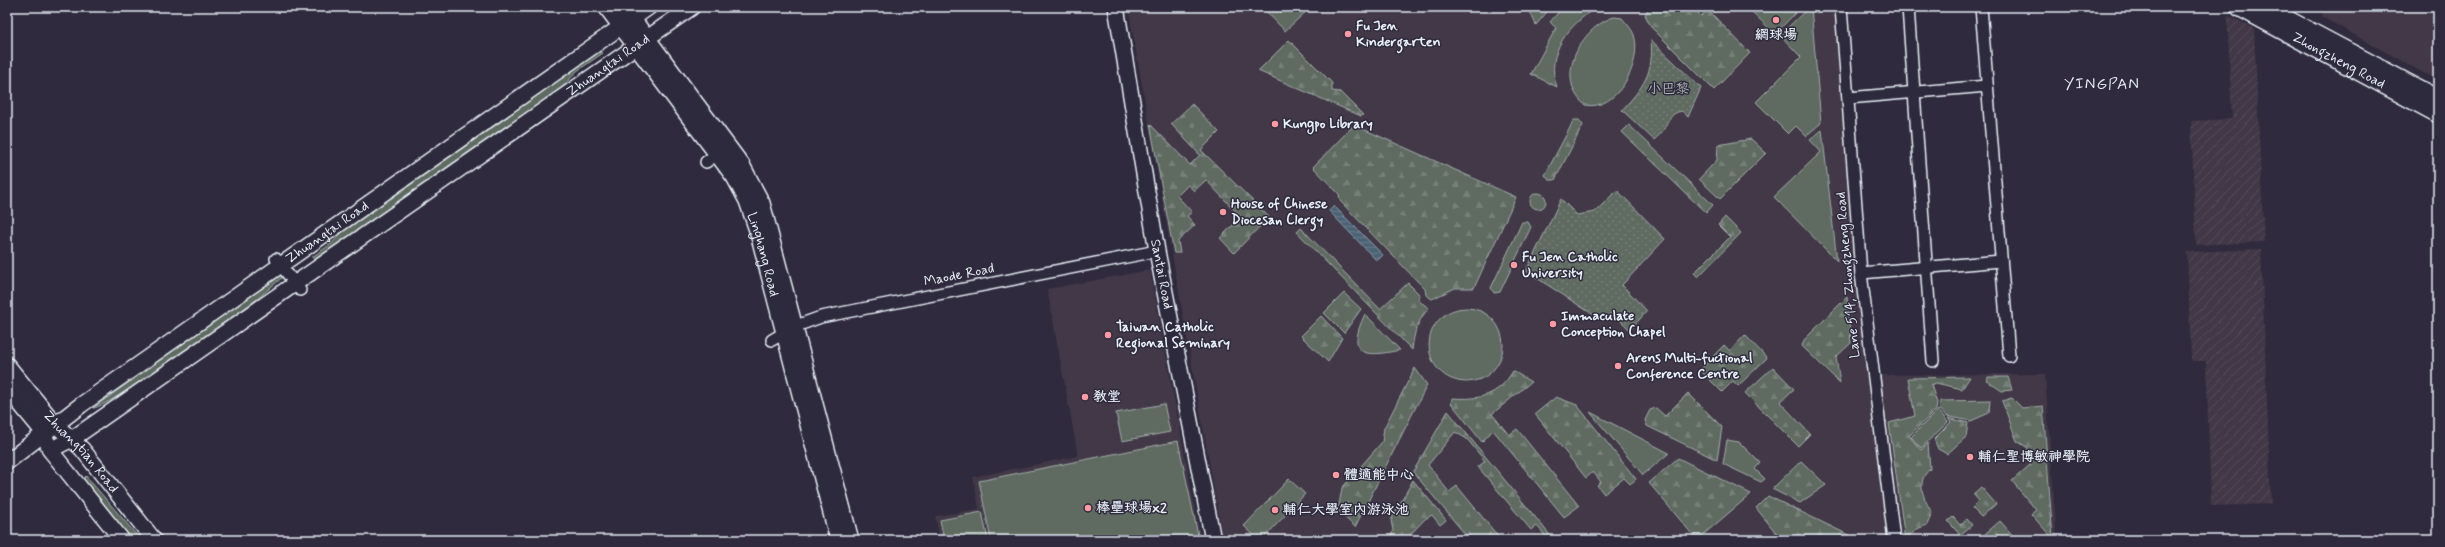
<svg xmlns="http://www.w3.org/2000/svg" width="2445" height="547" viewBox="0 0 2445 547" font-family="Mynerve,'LXGW WenKai TC',sans-serif">
  <defs>
    <pattern id="industrial-furrows" width="10" height="10" patternUnits="userSpaceOnUse"><rect width="10" height="10" fill="#423847"/><path d="M-1 1l2-2M0 10L10 0M9 11l2-2" fill="none" stroke="#544c59"/></pattern>
    <pattern id="forest-firs" width="22" height="20" patternUnits="userSpaceOnUse"><rect width="22" height="20" fill="#5e6b61"/><path d="M5 1l3.5 6h-7zM16 11l3.5 6h-7z" fill="#758178"/></pattern>
    <pattern id="park-dots" width="8" height="8" patternUnits="userSpaceOnUse"><rect width="8" height="8" fill="#5e6b61"/><path d="M2 2h.1M6 6h.1" fill="none" stroke="#758178" stroke-width="1.8" stroke-linecap="round"/></pattern>
    <pattern id="water-rules" width="6" height="5" patternUnits="userSpaceOnUse"><rect width="6" height="5" fill="#4b6375"/><path d="M0 2.5h6" fill="none" stroke="#657a89"/></pattern>
  </defs>
  <rect width="100%" height="100%" fill="#2f2a3d"/>
  <filter id="ink" filterUnits="userSpaceOnUse"><feTurbulence type="fractalNoise" baseFrequency=".025" numOctaves="2"/><feDisplacementMap in="SourceGraphic" scale="8" xChannelSelector="R" yChannelSelector="G"/><feConvolveMatrix kernelMatrix="1 2 1 2 8 2 1 2 1" color-interpolation-filters="sRGB"/></filter>
  <g filter="url(#ink)">
    <!-- built -->
    <g fill="#423847">
      <polygon points="1128,7 1836,7 1855,274 1887,540 1223,540"/>
      <polygon points="2323,7 2438,7 2438,81 2322,17"/>
      <polygon points="1150,270 1201,540 940,540 935,516 979,509 973,477 1078,456 1047,289"/>
      <polygon points="2045,374 2057,540 1901,540 1879,375"/>
    </g>
    <!-- industrial -->
    <g fill="url(#industrial-furrows)">
      <polygon points="2227,15 2254,28 2264,242 2196,245 2191,121 2232,119"/>
      <polygon points="2261,249 2271,504 2211,506 2206,361 2191,361 2187,252"/>
    </g>
    <!-- grass -->
    <g fill="#5e6b61" stroke="#a3aeac">
      <polygon points="1262,7 1319,7 1315,11 1311,7 1285,31"/>
      <polygon points="1528,7 1551,7 1536,25"/>
      <path d="M1563,7H1597C1570,24 1544,53 1557,87L1531,74L1556,28L1550,22Z"/>
      <polygon points="1747,7 1801,7 1775,34"/>
      <polygon points="1809,7 1811,7 1821,123 1806,136 1796,126 1788,134 1756,102 1801,57 1780,35"/>
      <path d="M1614,17L1622,18C1626,23 1632,29 1634,35C1643,62 1617,112 1585,105C1553,78 1581,27 1614,17Z"/>
      <polygon points="601,51 603,53 577,71 561,89 314,260 312,257 331,244 347,227"/>
      <polygon points="1822,130 1837,261 1774,197 1821,152 1810,140"/>
      <circle cx="1538" cy="201" r="8"/>
      <polygon points="1522,222 1528,222 1531,227 1500,292 1494,293 1491,288"/>
      <path d="M281,274L283,277C269,288 257,300 243,310C225,324 104,410 93,408Z"/>
      <circle cx="1466" cy="345" r="37"/>
      <path d="M1365,314L1400,350C1364,358 1345,356 1365,314Z"/>
      <polygon points="1990,400 1989,413 1971,421 1946,416 1939,408 1940,401"/>
      <polygon points="1164,404 1170,432 1122,441 1116,413"/>
      <polygon points="1938,410 1948,422 1921,448 1911,437"/>
      <polygon points="1590,412 1669,453 1643,475"/>
      <polygon points="1727,440 1739,442 1760,463 1755,469 1765,479 1761,482 1723,464"/>
      <polygon points="1178,441 1198,535 1175,540 991,540 979,481"/>
      <polygon points="86,476 141,540 131,540 83,479"/>
      <polygon points="1289,479 1305,494 1262,540 1259,540 1244,526"/>
      <polygon points="982,512 988,540 944,540 940,520"/>
    </g>
    <!-- forest -->
    <g fill="url(#forest-firs)" stroke="#a3aeac">
      <polygon points="1649,7 1692,7 1701,16 1708,10 1750,53 1714,90 1652,28 1645,15"/>
      <polygon points="1289,40 1332,83 1332,91 1340,92 1363,115 1361,116 1258,71"/>
      <polygon points="1192,104 1219,132 1201,150 1269,217 1234,253 1220,238 1241,217 1206,180 1194,191 1188,185 1177,196 1192,212 1187,216 1195,225 1178,241 1180,253 1174,253 1150,124 1190,165 1200,155 1171,124"/>
      <polygon points="1574,120 1579,120 1583,125 1555,180 1549,180 1545,175"/>
      <polygon points="1354,125 1516,197 1474,288 1455,288 1432,299 1426,295 1425,289 1340,201 1339,194 1313,167"/>
      <polygon points="1629,125 1713,205 1706,213 1622,132"/>
      <polygon points="1751,139 1766,153 1720,199 1699,179 1717,160 1718,145"/>
      <polygon points="1725,217 1741,233 1698,277 1694,273 1730,237 1718,225"/>
      <path d="M1301,228L1380,309L1408,283L1419,294V301L1429,308C1417,321 1414,333 1412,350L1297,232Z"/>
      <polygon points="1344,293 1361,309 1344,333 1324,313"/>
      <polygon points="1847,297 1851,343 1836,357 1840,383 1802,346 1804,340"/>
      <polygon points="1321,316 1342,338 1328,362 1301,336"/>
      <polygon points="1745,335 1767,358 1738,386 1733,381 1722,392 1700,370 1724,345 1730,351"/>
      <polygon points="1773,367 1794,389 1780,402 1810,434 1798,446 1745,393"/>
      <polygon points="1415,368 1427,385 1355,527 1338,511 1342,488 1382,442 1384,428"/>
      <path d="M1513,371L1531,382L1492,414L1509,435L1517,429L1579,506L1564,517L1493,430L1482,442L1451,403L1452,398C1480,400 1498,396 1513,371Z"/>
      <path d="M1970,377L1962,389L1936,383L1931,385L1937,403L1936,410L1909,436L1921,450L1928,443L1930,469C1915,482 1924,499 1932,513L1927,525L1917,529L1905,540L1889,423L1915,416L1908,378Z"/>
      <polygon points="1988,377 2008,377 2012,390 2002,391 1987,381"/>
      <polygon points="1688,393 1722,427 1717,460 1647,426 1645,420 1650,410 1656,408 1665,416"/>
      <polygon points="1556,397 1577,405 1636,479 1630,484 1624,478 1604,494 1597,485 1601,482 1593,472 1586,478 1535,414"/>
      <polygon points="2012,398 2022,408 2043,406 2053,539 2031,514 2036,510 2012,481 2031,464 2028,448 2017,441 2002,401"/>
      <polygon points="1448,411 1554,540 1549,540 1537,526 1531,530 1478,467 1485,461 1467,439 1455,432 1428,465 1449,492 1457,486 1501,540 1470,540 1413,472"/>
      <polygon points="1948,418 1968,423 1966,437 1947,454 1938,449 1934,439 1951,422"/>
      <polygon points="1678,458 1751,494 1697,540 1649,483"/>
      <polygon points="1801,461 1826,485 1800,503 1772,489"/>
      <polygon points="1413,480 1446,520 1440,525 1432,515 1425,519 1405,540 1389,540 1393,531 1391,520"/>
      <polygon points="1981,487 1996,504 1981,517 1972,508 1979,501 1973,494"/>
      <polygon points="1768,496 1859,540 1782,540 1756,508"/>
      <polygon points="1953,517 1960,525 1967,519 1972,525 1960,535 1948,521"/>
      <polygon points="2000,521 2017,540 1978,540"/>
    </g>
    <!-- park -->
    <g fill="url(#park-dots)" stroke="#a3aeac">
      <path d="M1651,40L1701,88L1688,117L1682,111C1669,113 1669,122 1663,131C1661,134 1657,137 1654,140L1622,110C1644,86 1654,73 1651,40Z"/>
      <polygon points="1617,190 1665,239 1622,285 1647,311 1630,330 1612,312 1603,321 1526,271 1561,199 1577,215 1595,212"/>
    </g>
    <!-- water -->
    <polygon fill="url(#water-rules)" stroke="#8a9ca9" points="1334,206 1383,255 1377,261 1329,211"/>
    <g fill="none" stroke-linecap="round" stroke-linejoin="round">
      <defs>
        <g id="street">
          <polyline points="1841,7 1861,273 1894,540"/>
          <polyline points="1908,7 1933,361"/>
          <polyline points="1981,7 2009,356"/>
          <polyline points="1848,98 1987,86"/>
          <polyline points="706,162 717,154"/>
          <polyline points="276,259 300,290"/>
          <polyline points="1861,273 2001,261"/>
          <polyline points="772,340 796,326 821,317 1157,251"/>
        </g>
        <g id="secondary">
          <path id="s1" d="M606,7L734,177L747,201L758,233L838,540"/>
          <polyline points="624,7 742,165 762,203 851,540"/>
          <path id="s2" d="M1116,7L1157,251L1213,540"/>
          <path id="s3" d="M7,365L56,425L82,449L154,540"/>
          <polyline points="7,388 44,433 50,450 122,540"/>
          <path id="s4" d="M50,450L72,439L95,423L692,7"/>
          <path id="s5" d="M7,462L81,405L649,7"/>
        </g>
        <g id="primary">
          <path id="s6" d="M2239,7L2438,114"/>
          <polyline points="2264,7 2438,99"/>
        </g>
      </defs>
      <!-- street casing -->
      <use href="#street" stroke="#e8f1f8" stroke-width="14"/>
      <!-- secondary casing -->
      <use href="#secondary" stroke="#e8f1f8" stroke-width="18"/>
      <!-- primary casing -->
      <use href="#primary" stroke="#e8f1f8" stroke-width="20"/>
      <!-- street -->
      <use href="#street" stroke="#2f2a3d" stroke-width="11"/>
      <!-- secondary -->
      <use href="#secondary" stroke="#2f2a3d" stroke-width="15"/>
      <!-- primary -->
      <use href="#primary" stroke="#2f2a3d" stroke-width="17"/>
    </g>
  </g>
  <!-- markers -->
  <g fill="#ff9aa2" stroke="#2f2a3d" stroke-width="1.5">
    <circle cx="1776" cy="20" r="4"/>
    <circle cx="1348" cy="34" r="4"/>
    <circle cx="1275" cy="124" r="4"/>
    <circle cx="1223" cy="212" r="4"/>
    <circle cx="1514" cy="265" r="4"/>
    <circle cx="1553" cy="324" r="4"/>
    <circle cx="1108" cy="335" r="4"/>
    <circle cx="1618" cy="366" r="4"/>
    <circle cx="1085" cy="397" r="4"/>
    <circle cx="1970" cy="457" r="4"/>
    <circle cx="1336" cy="475" r="4"/>
    <circle cx="1088" cy="508" r="4"/>
    <circle cx="1275" cy="510" r="4"/>
  </g>
  <g text-anchor="middle" dominant-baseline="central" stroke-width="3" stroke-linejoin="round" paint-order="stroke">
    <!-- poi labels -->
    <g font-size="14" font-weight="bold" fill="#e8f1f8" stroke="#2f2a3d" text-anchor="start">
      <text x="1356" y="26">Fu Jen<tspan x="1356" dy="16">Kindergarten</tspan></text>
      <text x="1776" y="35" text-anchor="middle">網球場</text>
      <text x="1283" y="124">Kungpo Library</text>
      <text x="1231" y="204">House of Chinese<tspan x="1231" dy="16">Diocesan Clergy</tspan></text>
      <text x="1522" y="257">Fu Jen Catholic<tspan x="1522" dy="16">University</tspan></text>
      <text x="1561" y="316">Immaculate<tspan x="1561" dy="16">Conception Chapel</tspan></text>
      <text x="1116" y="327">Taiwan Catholic<tspan x="1116" dy="16">Regional Seminary</tspan></text>
      <text x="1626" y="358">Arens Multi-fuctional<tspan x="1626" dy="16">Conference Centre</tspan></text>
      <text x="1093" y="397">教堂</text>
      <text x="1978" y="457">輔仁聖博敏神學院</text>
      <text x="1344" y="475">體適能中心</text>
      <text x="1096" y="508">棒壘球場x2</text>
      <text x="1283" y="510">輔仁大學室內游泳池</text>
    </g>
    <!-- street labels -->
    <g font-size="14" fill="#e8f1f8" stroke="#2f2a3d">
      <text stroke="none"><textPath href="#s6" startOffset="113">Zhongzheng Road</textPath></text>
      <text stroke="none"><textPath href="#s4" startOffset="678">Zhuangtai Road</textPath></text>
      <text stroke="none"><textPath href="#s5" startOffset="394">Zhuangtai Road</textPath></text>
      <text stroke="none"><textPath href="#s1" startOffset="296">Linghang Road</textPath></text>
      <text stroke="none"><textPath href="#s2" startOffset="271">Santai Road</textPath></text>
      <text transform="translate(959 275) rotate(-11)">Maode Road</text>
      <text transform="translate(1848 275) rotate(-95)">Lane 514, Zhongzheng Road</text>
      <text stroke="none"><textPath href="#s3" startOffset="114">Zhuangtian Road</textPath></text>
    </g>
    <!-- park labels -->
    <g font-size="14" fill="#aab5b4" stroke="#2f2a3d">
      <text x="1668" y="89">小巴黎</text>
    </g>
    <!-- quarter labels -->
    <g font-size="16" letter-spacing="1" fill="#e8f1f8" stroke="#2f2a3d">
      <text x="2102" y="84">YINGPAN</text>
    </g>
  </g>
  <!-- margin -->
  <rect width="2445" height="547" fill="none" stroke="#2f2a3d" stroke-width="24"/>
  <rect x="12" y="12" width="2421" height="523" fill="none" stroke="#e8f1f8" stroke-width="1.5" filter="url(#ink)"/>
</svg>
